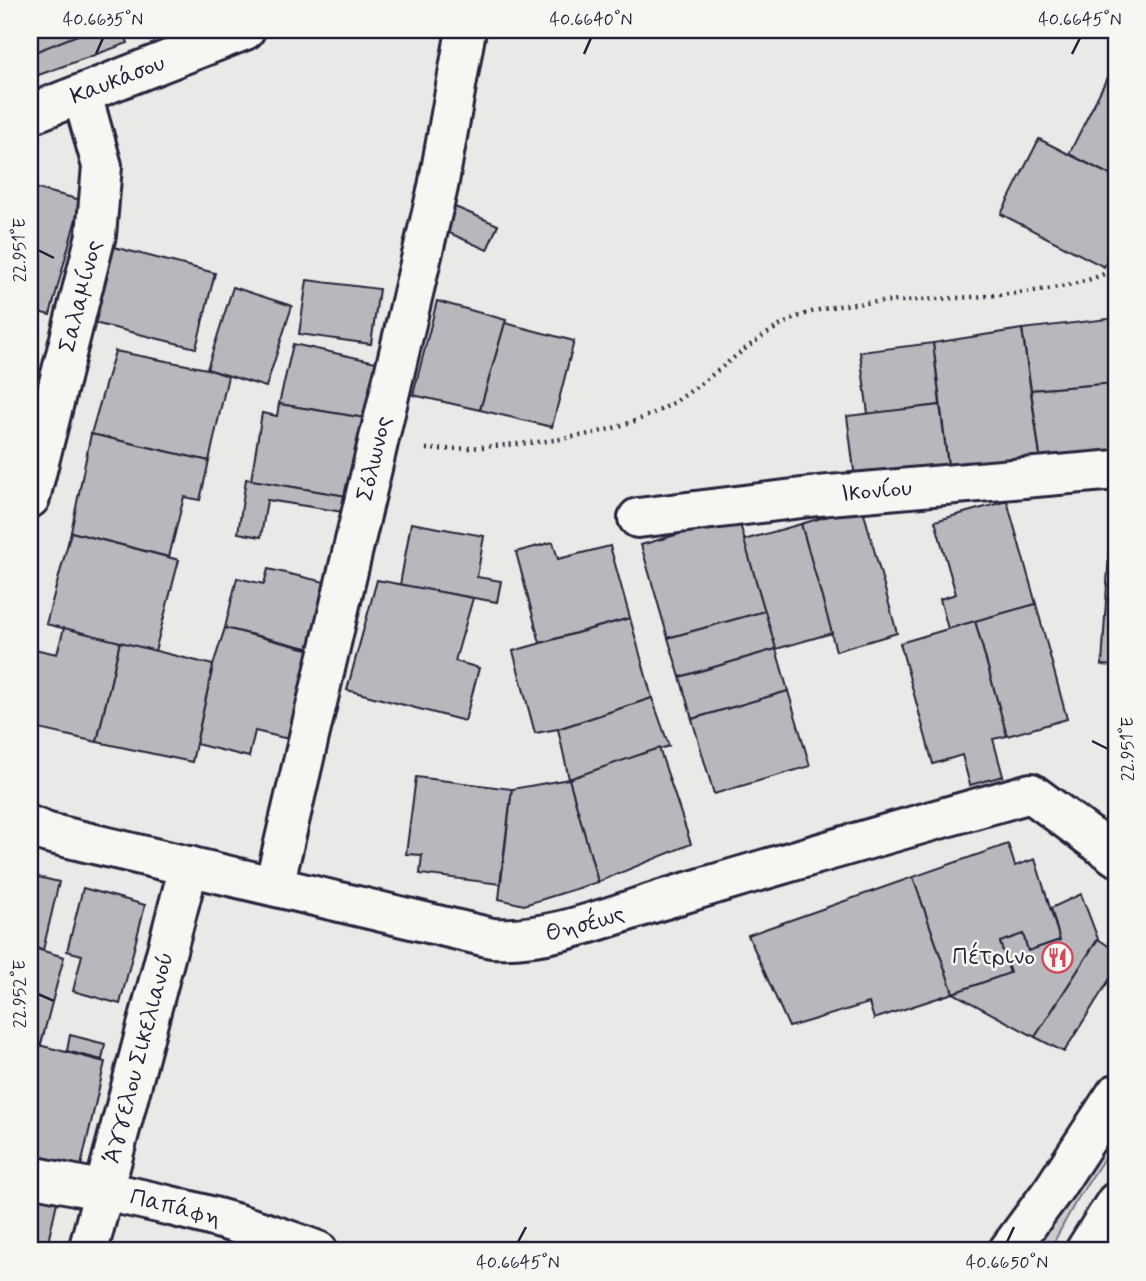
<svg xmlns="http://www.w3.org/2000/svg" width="1146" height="1281" viewBox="0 0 1146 1281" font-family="Mynerve,sans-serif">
  <rect width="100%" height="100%" fill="#e9e9e7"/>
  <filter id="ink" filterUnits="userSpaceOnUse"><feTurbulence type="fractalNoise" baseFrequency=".0143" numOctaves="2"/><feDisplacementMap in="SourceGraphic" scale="14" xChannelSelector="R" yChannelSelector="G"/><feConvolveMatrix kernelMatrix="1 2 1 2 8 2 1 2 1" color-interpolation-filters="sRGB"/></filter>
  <g filter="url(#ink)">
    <!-- green -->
    <polygon fill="#ccccce" stroke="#777784" stroke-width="2" points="1116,1124 1116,1140 1075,1203 1049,1251 1034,1251"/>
    <!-- building -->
    <g fill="#b8b8bc" stroke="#22223b" stroke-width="2">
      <polygon points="30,30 123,30 128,43 30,78"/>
      <polygon points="30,30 90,30 30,54"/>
      <polygon points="1116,61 1116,85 1106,80"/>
      <polygon points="1106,80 1116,85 1116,178 1069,154"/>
      <polygon points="1039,139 1116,178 1116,243 1104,267 1001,214"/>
      <polygon points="30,187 81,200 50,315 30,310"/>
      <polygon points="455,207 498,225 487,250 445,231"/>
      <polygon points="110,246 215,273 196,348 90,322"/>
      <polygon points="307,280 379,289 371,344 299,334"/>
      <polygon points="233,287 292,306 266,387 207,369"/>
      <polygon points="437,301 506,320 480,410 413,395"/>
      <polygon points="1116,318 1116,383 1031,390 1022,329"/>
      <polygon points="505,323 574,341 552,427 480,410"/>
      <polygon points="30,329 39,331 30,366"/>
      <polygon points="1022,329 1041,463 949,474 933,343"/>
      <polygon points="933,343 940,405 868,414 860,352"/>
      <polygon points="293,344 376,362 365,418 279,404"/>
      <polygon points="115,351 207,369 228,376 209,461 91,434"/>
      <polygon points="1116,383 1116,457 1041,463 1031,390"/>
      <polygon points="279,404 365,418 352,497 251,480 262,413 277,416"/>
      <polygon points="940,405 949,474 856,486 847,416"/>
      <polygon points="91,434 209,461 200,500 184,497 169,557 71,532"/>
      <polygon points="246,479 352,497 350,513 267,500 261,537 238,533"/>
      <polygon points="1113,487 1116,487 1116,666 1102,665"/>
      <polygon points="1007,501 1036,604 948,629 940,599 956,594 935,521"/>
      <polygon points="862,506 897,633 836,651 801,524"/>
      <polygon points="738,517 765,611 668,638 641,545"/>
      <polygon points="411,523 484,536 477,577 501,581 497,602 400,585"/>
      <polygon points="801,524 832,633 776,649 744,540"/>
      <polygon points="71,532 179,560 155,651 46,624"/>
      <polygon points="553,542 558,559 610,546 630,618 540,643 516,552"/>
      <polygon points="268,569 329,583 324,652 225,628 237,578 264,584"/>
      <polygon points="377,580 473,598 455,661 479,668 465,721 347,690"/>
      <polygon points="1036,604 1067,719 1007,736 975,621"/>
      <polygon points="765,611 776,649 680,677 668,638"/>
      <polygon points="630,618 652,698 558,729 535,733 513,651"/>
      <polygon points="975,621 1007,736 993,739 1003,776 970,785 962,755 933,764 900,643"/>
      <polygon points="64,628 120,642 97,742 30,727 30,648 57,654"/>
      <polygon points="225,628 315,651 301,742 255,731 249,757 196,744 213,665"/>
      <polygon points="120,642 213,665 192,762 97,742"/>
      <polygon points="776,649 788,691 692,719 680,677"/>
      <polygon points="788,691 810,766 714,794 692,719"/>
      <polygon points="652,698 669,746 569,779 558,729"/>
      <polygon points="659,748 691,844 598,882 569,779"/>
      <polygon points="416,777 512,789 500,884 420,874 422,855 406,854"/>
      <polygon points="569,779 598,882 524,905 499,899 512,789"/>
      <polygon points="1008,844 1015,866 1035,859 1060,940 1028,951 1023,934 1000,942 1010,973 953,993 913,877"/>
      <polygon points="30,875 59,882 43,950 30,947"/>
      <polygon points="913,877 953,993 874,1019 869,1003 789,1027 748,935"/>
      <polygon points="83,888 145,905 120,1004 73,991 82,955 67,951"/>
      <polygon points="1081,894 1098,939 1035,1037 953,993 1010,973 1000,942 1023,934 1028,951 1060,940 1051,908"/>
      <polygon points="1098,939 1116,951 1116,969 1064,1052 1035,1037"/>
      <polygon points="30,947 64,957 41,1044 30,1041"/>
      <polygon points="70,1035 105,1044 102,1060 67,1051"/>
      <polygon points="35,1044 105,1062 81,1166 30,1154 30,1066"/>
      <polygon points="30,1196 57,1202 46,1251 30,1251"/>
    </g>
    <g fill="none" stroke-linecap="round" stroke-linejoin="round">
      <defs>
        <g id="street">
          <path id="s1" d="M30,114L245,30"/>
          <path id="s2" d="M30,498L96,235L102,166L82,94"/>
          <path id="s3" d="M638,518L818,496L1116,470"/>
          <path id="s4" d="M30,826L48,833L492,938C553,942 619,912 678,895C795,860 913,826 1031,793L1116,856"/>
          <path id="s5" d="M274,886L438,187L466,30"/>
          <path id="s6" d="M88,1251L189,866"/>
        </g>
        <g id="secondary">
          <path id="s7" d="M30,1176C127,1195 225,1215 318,1251"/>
          <polyline points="1008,1251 1053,1190 1116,1094"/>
          <polyline points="1085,1251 1116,1202"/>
        </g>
      </defs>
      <!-- street casing -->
      <use href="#street" stroke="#22223b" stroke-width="44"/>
      <!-- secondary casing -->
      <use href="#secondary" stroke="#22223b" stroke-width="44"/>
      <!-- path -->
      <path stroke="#22223b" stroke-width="4.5" stroke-dasharray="2 5" stroke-linecap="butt" d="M426,449C449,450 471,448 494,446C557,441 628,434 682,397C727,367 766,323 819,310C847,303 875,302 903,301C949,298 995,297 1041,290C1066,286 1093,281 1116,268"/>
      <!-- street -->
      <use href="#street" stroke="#f6f6f2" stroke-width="38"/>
      <!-- secondary -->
      <use href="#secondary" stroke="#f6f6f2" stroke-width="38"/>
    </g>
  </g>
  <!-- ticks -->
  <path fill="none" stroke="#22223b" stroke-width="2.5" d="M96,54L103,38M584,54L591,38M1072,54L1080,38M38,250L54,258M1092,741L1108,749M38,994L54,1001M518,1242L526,1227M1007,1242L1014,1227"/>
  <!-- icons -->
  <defs>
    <symbol id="restaurant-ring" viewBox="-11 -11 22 22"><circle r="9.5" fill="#f6f6f2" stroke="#d1495b" stroke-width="1.5"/><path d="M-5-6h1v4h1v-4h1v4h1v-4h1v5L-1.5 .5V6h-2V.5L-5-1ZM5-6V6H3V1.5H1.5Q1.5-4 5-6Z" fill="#d1495b"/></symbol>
  </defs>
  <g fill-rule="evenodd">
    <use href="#restaurant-ring" x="1040" y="940" width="35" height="35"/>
  </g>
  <g text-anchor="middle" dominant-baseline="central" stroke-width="5" stroke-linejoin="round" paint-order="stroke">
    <!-- street labels -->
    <g font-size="24" fill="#22223b" stroke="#f6f6f2">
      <text stroke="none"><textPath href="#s1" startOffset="94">Καυκάσου</textPath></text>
      <text stroke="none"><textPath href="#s2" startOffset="208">Σαλαμίνος</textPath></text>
      <text stroke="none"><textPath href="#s5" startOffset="439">Σόλωνος</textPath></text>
      <text stroke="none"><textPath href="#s3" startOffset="240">Ικονίου</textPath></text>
      <text stroke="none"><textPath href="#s4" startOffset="570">Θησέως</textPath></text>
      <text stroke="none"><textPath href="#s6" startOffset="200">Άγγελου Σικελιανού</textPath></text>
      <text stroke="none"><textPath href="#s7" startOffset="149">Παπάφη</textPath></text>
    </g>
    <!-- poi labels -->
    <g font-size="24" fill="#22223b" stroke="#f6f6f2" text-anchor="end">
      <text x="1035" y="957">Πέτρινο</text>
    </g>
  </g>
  <!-- margin -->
  <rect width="1146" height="1281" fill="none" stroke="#f6f6f2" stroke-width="77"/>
  <rect x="38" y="38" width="1070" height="1204" fill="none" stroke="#22223b" stroke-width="2.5"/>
  <g font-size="18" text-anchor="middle" fill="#22223b">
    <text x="103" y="25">40.6635°N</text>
    <text x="591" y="25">40.6640°N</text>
    <text x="1080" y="25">40.6645°N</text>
    <text transform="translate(19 250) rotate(-90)" y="6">22.951°E</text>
    <text transform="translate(1127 749) rotate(-90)" y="6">22.951°E</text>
    <text transform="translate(19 994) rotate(-90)" y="6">22.952°E</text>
    <text x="518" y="1268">40.6645°N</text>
    <text x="1007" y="1268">40.6650°N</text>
  </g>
</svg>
